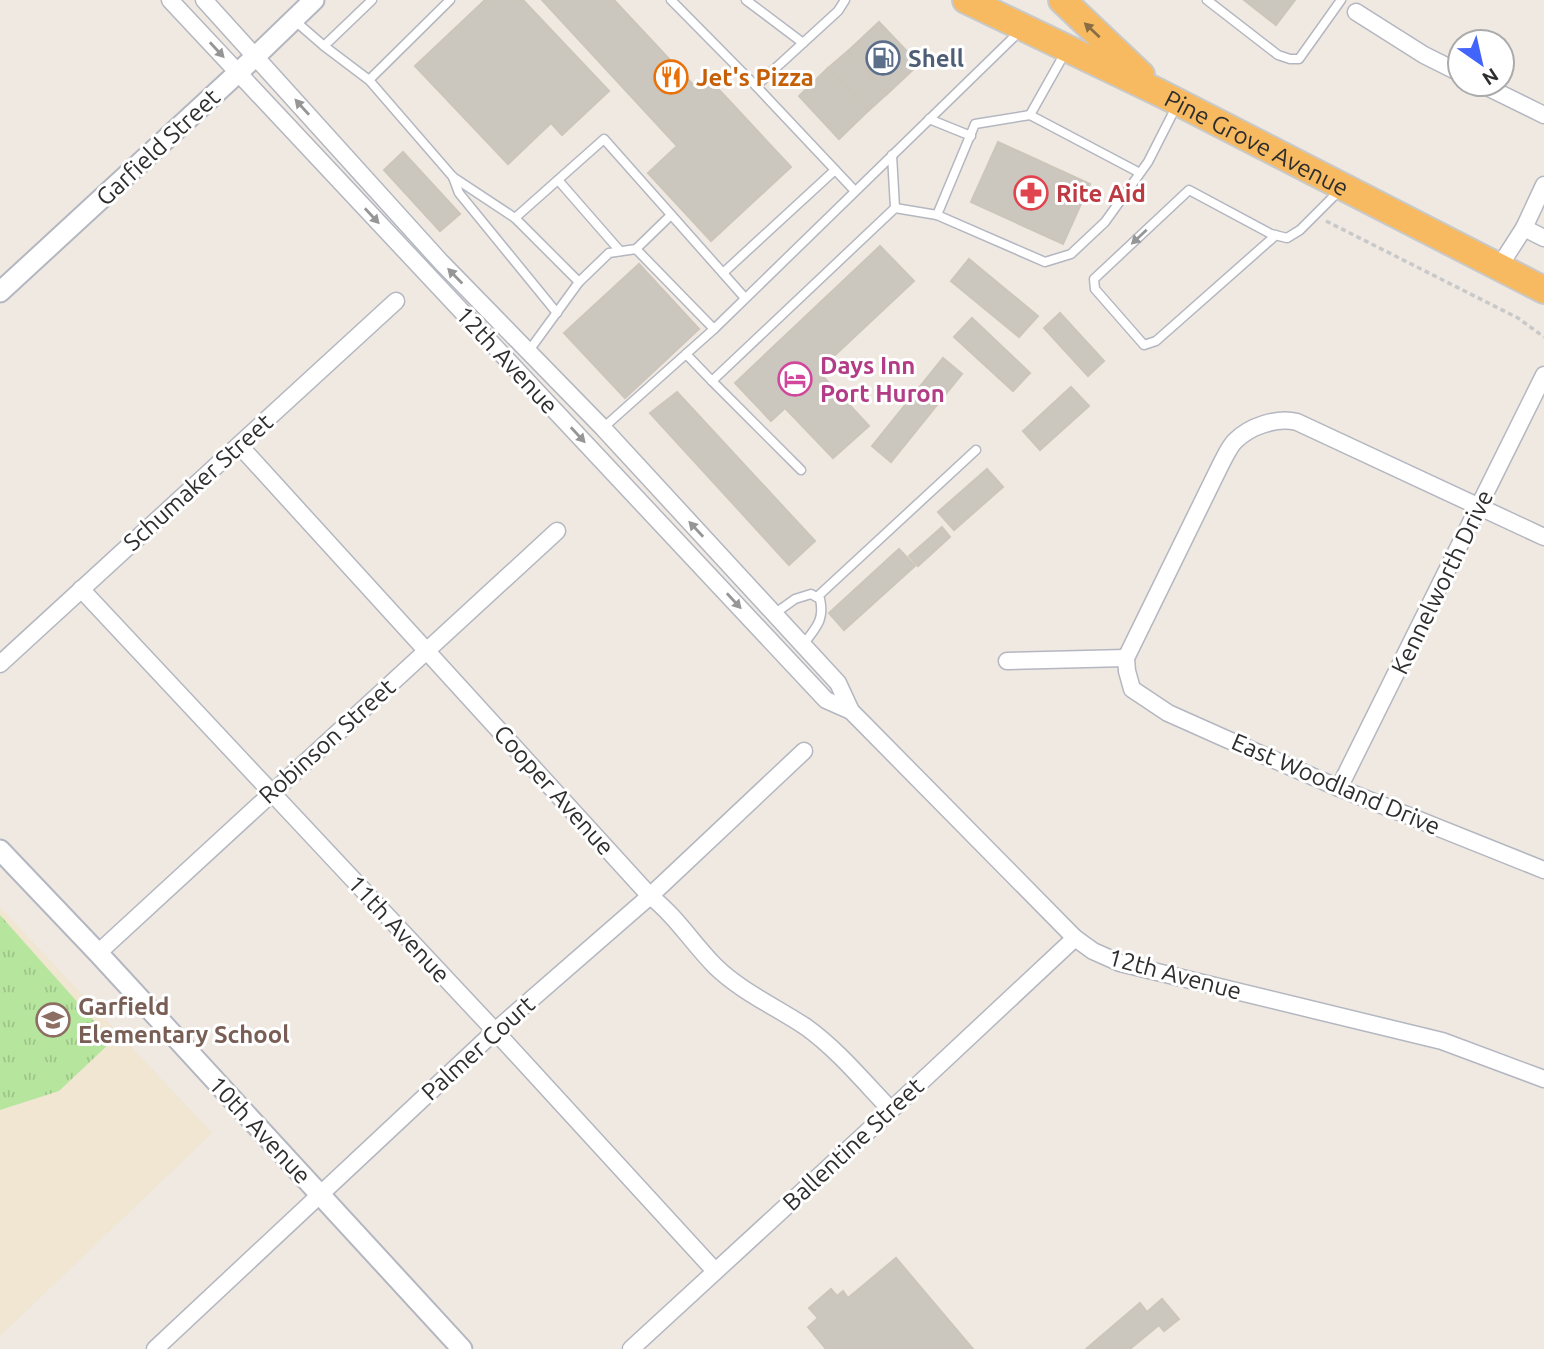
<svg xmlns="http://www.w3.org/2000/svg" width="1544" height="1349" viewBox="0 0 1544 1349" font-family="Ubuntu,sans-serif">
  <defs>
    <pattern id="park-tufts" width="24" height="20" patternUnits="userSpaceOnUse" patternTransform="scale(1.75)"><rect width="24" height="20" fill="#b6e59e"/><path d="M3 7l-1-3M5 7V3M7 7l1-3M15 17l-1-3M17 17v-4M19 17l1-3" fill="none" stroke="#9dc588"/></pattern>
  </defs>
  <rect width="100%" height="100%" fill="#efe9e1"/>
  <!-- education -->
  <polygon fill="#f0e6d1" points="0,907 212,1133 0,1336"/>
  <!-- park -->
  <polygon fill="url(#park-tufts)" points="0,915 112,1041 59,1091 0,1110"/>
  <!-- building -->
  <g fill="#cbc7bf" stroke="#cbc5ba" stroke-width="2">
    <polygon points="485,0 523,0 609,91 562,135 551,123 508,164 415,66"/>
    <polygon points="542,0 614,0 699,91 710,80 791,167 711,241 648,173 677,146"/>
    <polygon points="1244,0 1295,0 1276,25"/>
    <polygon points="879,22 919,64 887,94 848,51"/>
    <polygon points="848,51 887,94 868,111 828,68"/>
    <polygon points="828,68 868,111 839,139 799,96"/>
    <polygon points="998,142 1090,184 1063,244 971,202"/>
    <polygon points="403,152 460,214 440,231 384,170"/>
    <polygon points="880,246 914,281 818,371 869,426 833,458 785,408 771,421 735,383"/>
    <polygon points="969,259 1038,316 1019,337 951,281"/>
    <polygon points="639,264 699,329 625,398 564,333"/>
    <polygon points="1060,313 1104,361 1088,376 1044,328"/>
    <polygon points="972,318 1030,373 1013,391 954,337"/>
    <polygon points="943,358 962,374 891,462 872,446"/>
    <polygon points="1071,387 1089,406 1040,450 1023,431"/>
    <polygon points="677,392 815,541 789,565 650,413"/>
    <polygon points="987,469 1003,487 954,530 938,512"/>
    <polygon points="942,527 950,537 918,566 909,556"/>
    <polygon points="899,549 915,566 844,630 829,613"/>
    <polygon points="896,1258 973,1349 826,1349 808,1327 818,1318 809,1308 831,1289 837,1296 843,1291 848,1298"/>
    <polygon points="1162,1299 1179,1319 1164,1331 1159,1325 1130,1349 1086,1349 1140,1303 1147,1312"/>
  </g>
  <g fill="none" stroke-linecap="round" stroke-linejoin="round">
    <defs>
      <g id="service">
        <polyline points="671,0 756,86"/>
        <polyline points="746,0 803,43"/>
        <polyline points="845,0 838,11 756,86 855,191"/>
        <polyline points="1207,0 1278,55 1290,59 1299,59 1341,0"/>
        <polyline points="294,20 324,46 369,80 453,177 515,218 579,282 609,253 636,249 714,329"/>
        <polyline points="324,46 372,0"/>
        <polyline points="369,80 450,0"/>
        <polyline points="1030,115 1066,51"/>
        <polyline points="929,119 971,136"/>
        <polyline points="892,155 895,208"/>
        <polyline points="1140,173 1030,115 975,124 937,215 1045,262 1071,254 1105,222 1148,162 1176,107"/>
        <polyline points="453,177 459,193 557,313"/>
        <polyline points="558,180 620,251"/>
        <polyline points="515,218 604,139 745,298"/>
        <polyline points="1276,235 1156,341 1144,345 1095,289 1094,279 1189,190 1271,234 1287,238 1300,230 1341,189"/>
        <polyline points="636,249 671,215"/>
        <polyline points="723,273 835,170"/>
        <polyline points="528,352 579,282"/>
        <polyline points="686,354 712,381 895,208 937,215"/>
        <polyline points="712,381 801,470"/>
        <polyline points="603,428 714,329 1019,32"/>
        <polyline points="817,597 976,450"/>
        <path d="M774,614L795,599L811,594L820,599C825,621 815,628 803,645"/>
      </g>
      <g id="minor">
        <polyline points="170,0 826,700 851,711"/>
        <polyline points="204,0 441,262 603,428 838,683 851,711 1075,938 1093,951 1120,963 1442,1041 1544,1079"/>
        <polyline points="1356,12 1424,55 1460,73"/>
        <polyline points="1481,84 1544,115"/>
        <polyline points="1524,228 1544,238"/>
        <polyline points="1499,267 1524,228 1544,185"/>
        <path d="M239,445L650,896C676,916 693,944 716,967C742,992 776,1007 806,1027C838,1050 864,1082 891,1110"/>
        <path d="M1544,537L1297,422C1277,417 1250,426 1235,441C1229,447 1225,457 1221,464L1126,658L1127,671L1132,689L1168,713L1224,738L1339,788L1544,870"/>
        <polyline points="81,589 495,1031 715,1271"/>
        <polyline points="1007,661 1126,658"/>
        <polyline points="0,664 396,301"/>
        <polyline points="1339,788 1544,375"/>
        <polyline points="98,953 557,531"/>
        <polyline points="155,1349 495,1031 650,896 804,751"/>
        <polyline points="631,1349 891,1110 1075,938"/>
      </g>
      <g id="tertiary">
        <polyline points="0,292 256,56 314,0"/>
        <polyline points="0,850 98,953 462,1349"/>
      </g>
      <g id="trunk">
        <path id="s1" d="M966,0L1160,93L1544,290"/>
        <polyline points="1062,0 1141,75"/>
      </g>
    </defs>
    <!-- service casing -->
    <use href="#service" stroke="#b4b7c1" stroke-width="11"/>
    <!-- minor casing -->
    <use href="#minor" stroke="#b4b7c1" stroke-width="19"/>
    <!-- tertiary casing -->
    <use href="#tertiary" stroke="#b4b7c1" stroke-width="23"/>
    <!-- trunk casing -->
    <use href="#trunk" stroke="#c9c9c9" stroke-width="30"/>
    <!-- path -->
    <polyline stroke="#c9c9c9" stroke-width="3.5" stroke-dasharray="5 3.5" stroke-linecap="butt" points="1326,221 1518,318 1544,337"/>
    <!-- service -->
    <use href="#service" stroke="#fff" stroke-width="8"/>
    <!-- minor -->
    <use href="#minor" stroke="#fff" stroke-width="16"/>
    <!-- tertiary -->
    <use href="#tertiary" stroke="#fff" stroke-width="19"/>
    <!-- trunk -->
    <use href="#trunk" stroke="#f8ba60" stroke-width="26"/>
  </g>
  <!-- one-way arrows -->
  <defs><path id="oneway-solid" d="M-6-.8H1V-3.2L6.5 0L1 3.2V.8H-6Z" transform="scale(1.75)"/></defs>
  <use fill="#896d44" href="#oneway-solid" transform="translate(1092 30) rotate(-137)"/>
  <g fill="#969696">
    <use href="#oneway-solid" transform="translate(217 50) rotate(47)"/>
    <use href="#oneway-solid" transform="translate(302 107) rotate(-132)"/>
    <use href="#oneway-solid" transform="translate(372 216) rotate(47)"/>
    <use href="#oneway-solid" transform="translate(1139 237) rotate(137)"/>
    <use href="#oneway-solid" transform="translate(455 276) rotate(-134)"/>
    <use href="#oneway-solid" transform="translate(578 435) rotate(47)"/>
    <use href="#oneway-solid" transform="translate(696 529) rotate(-133)"/>
    <use href="#oneway-solid" transform="translate(734 601) rotate(47)"/>
  </g>
  <!-- icons -->
  <defs>
    <symbol id="fuel-ring" viewBox="-11 -11 22 22"><circle r="9.5" fill="#fff" stroke="#5c6f8a" stroke-width="1.5"/><path d="M-5.5-6h7V0h2V4h1.3V-2.5L3-4.5l.8-.8L6-3V5H2.5V1h-1V6h-7ZM-4.2-4.7v3.2H.2V-4.7Z" fill="#5c6f8a"/></symbol>
    <symbol id="restaurant-ring" viewBox="-11 -11 22 22"><circle r="9.5" fill="#fff" stroke="#e8710a" stroke-width="1.5"/><path d="M-5-6h1v4h1v-4h1v4h1v-4h1v5L-1.5 .5V6h-2V.5L-5-1ZM5-6V6H3V1.5H1.5Q1.5-4 5-6Z" fill="#e8710a"/></symbol>
    <symbol id="pharmacy-ring" viewBox="-11 -11 22 22"><circle r="9.5" fill="#fff" stroke="#e0444e" stroke-width="1.5"/><path d="M-2-6h4v4h4v4h-4v4h-4v-4h-4v-4h4Z" fill="#e0444e"/></symbol>
    <symbol id="hotel-ring" viewBox="-11 -11 22 22"><circle r="9.5" fill="#fff" stroke="#d1479c" stroke-width="1.5"/><path d="M-6-4.5h1.5V1H6V5H4.5V3h-9V5H-6ZM-4 0a1.8 1.8 0 1 1 3.6 0ZM.5 0V-2.5h3Q6-2.5 6 0Z" fill="#d1479c"/></symbol>
    <symbol id="school-ring" viewBox="-11 -11 22 22"><circle r="9.5" fill="#fff" stroke="#8d6e63" stroke-width="1.5"/><path d="M0-5L7-2L0 1L-7-2ZM-4 1L0 2.5L4 1V4Q0 6-4 4Z" fill="#8d6e63"/></symbol>
  </defs>
  <g fill-rule="evenodd">
    <use href="#fuel-ring" x="864" y="39" width="38" height="38"/>
    <use href="#restaurant-ring" x="652" y="58" width="38" height="38"/>
    <use href="#pharmacy-ring" x="1012" y="174" width="38" height="38"/>
    <use href="#hotel-ring" x="776" y="360" width="38" height="38"/>
    <use href="#school-ring" x="34" y="1001" width="38" height="38"/>
  </g>
  <g text-anchor="middle" dominant-baseline="central" stroke-width="6" stroke-linejoin="round" paint-order="stroke">
    <!-- service labels -->
    <g font-size="24" font-weight="bold" fill="#4e5e75" stroke="#fff" text-anchor="start">
      <text x="908" y="58">Shell</text>
    </g>
    <!-- food labels -->
    <g font-size="24" font-weight="bold" fill="#c56008" stroke="#fff" text-anchor="start">
      <text x="696" y="77">Jet's Pizza</text>
    </g>
    <!-- street labels -->
    <g font-size="24" fill="#2e2e2e" stroke="#fff">
      <text stroke="none"><textPath href="#s1" startOffset="324">Pine Grove Avenue</textPath></text>
      <text transform="translate(158 147) rotate(-43)">Garfield Street</text>
      <text transform="translate(507 360) rotate(47)">12th Avenue</text>
      <text transform="translate(198 482) rotate(-42)">Schumaker Street</text>
      <text transform="translate(1442 582) rotate(-64)">Kennelworth Drive</text>
      <text transform="translate(327 741) rotate(-42)">Robinson Street</text>
      <text transform="translate(1336 784) rotate(23)">East Woodland Drive</text>
      <text transform="translate(554 790) rotate(48)">Cooper Avenue</text>
      <text transform="translate(399 929) rotate(47)">11th Avenue</text>
      <text transform="translate(1175 974) rotate(15)">12th Avenue</text>
      <text transform="translate(478 1048) rotate(-42)">Palmer Court</text>
      <text transform="translate(260 1130) rotate(47)">10th Avenue</text>
      <text transform="translate(853 1144) rotate(-43)">Ballentine Street</text>
    </g>
    <!-- health labels -->
    <g font-size="24" font-weight="bold" fill="#be3a42" stroke="#fff" text-anchor="start">
      <text x="1056" y="193">Rite Aid</text>
    </g>
    <!-- hotel labels -->
    <g font-size="24" font-weight="bold" fill="#b23c85" stroke="#fff" text-anchor="start">
      <text x="820" y="365">Days Inn<tspan x="820" dy="28">Port Huron</tspan></text>
    </g>
    <!-- education labels -->
    <g font-size="24" font-weight="bold" fill="#785e54" stroke="#fff" text-anchor="start">
      <text x="78" y="1006">Garfield<tspan x="78" dy="28">Elementary School</tspan></text>
    </g>
  </g>
  <!-- north arrow -->
  <g transform="translate(1481 63) rotate(146)"><circle r="33" fill="#ffffff" stroke="#ababab" stroke-width="2"/>
  <path d="M0-5L12 26L0 18L-12 26Z" fill="#4264fb"/>
  <text y="-10" font-size="19" font-weight="bold" text-anchor="middle" fill="#2e2e2e">N</text>
  </g>
</svg>
